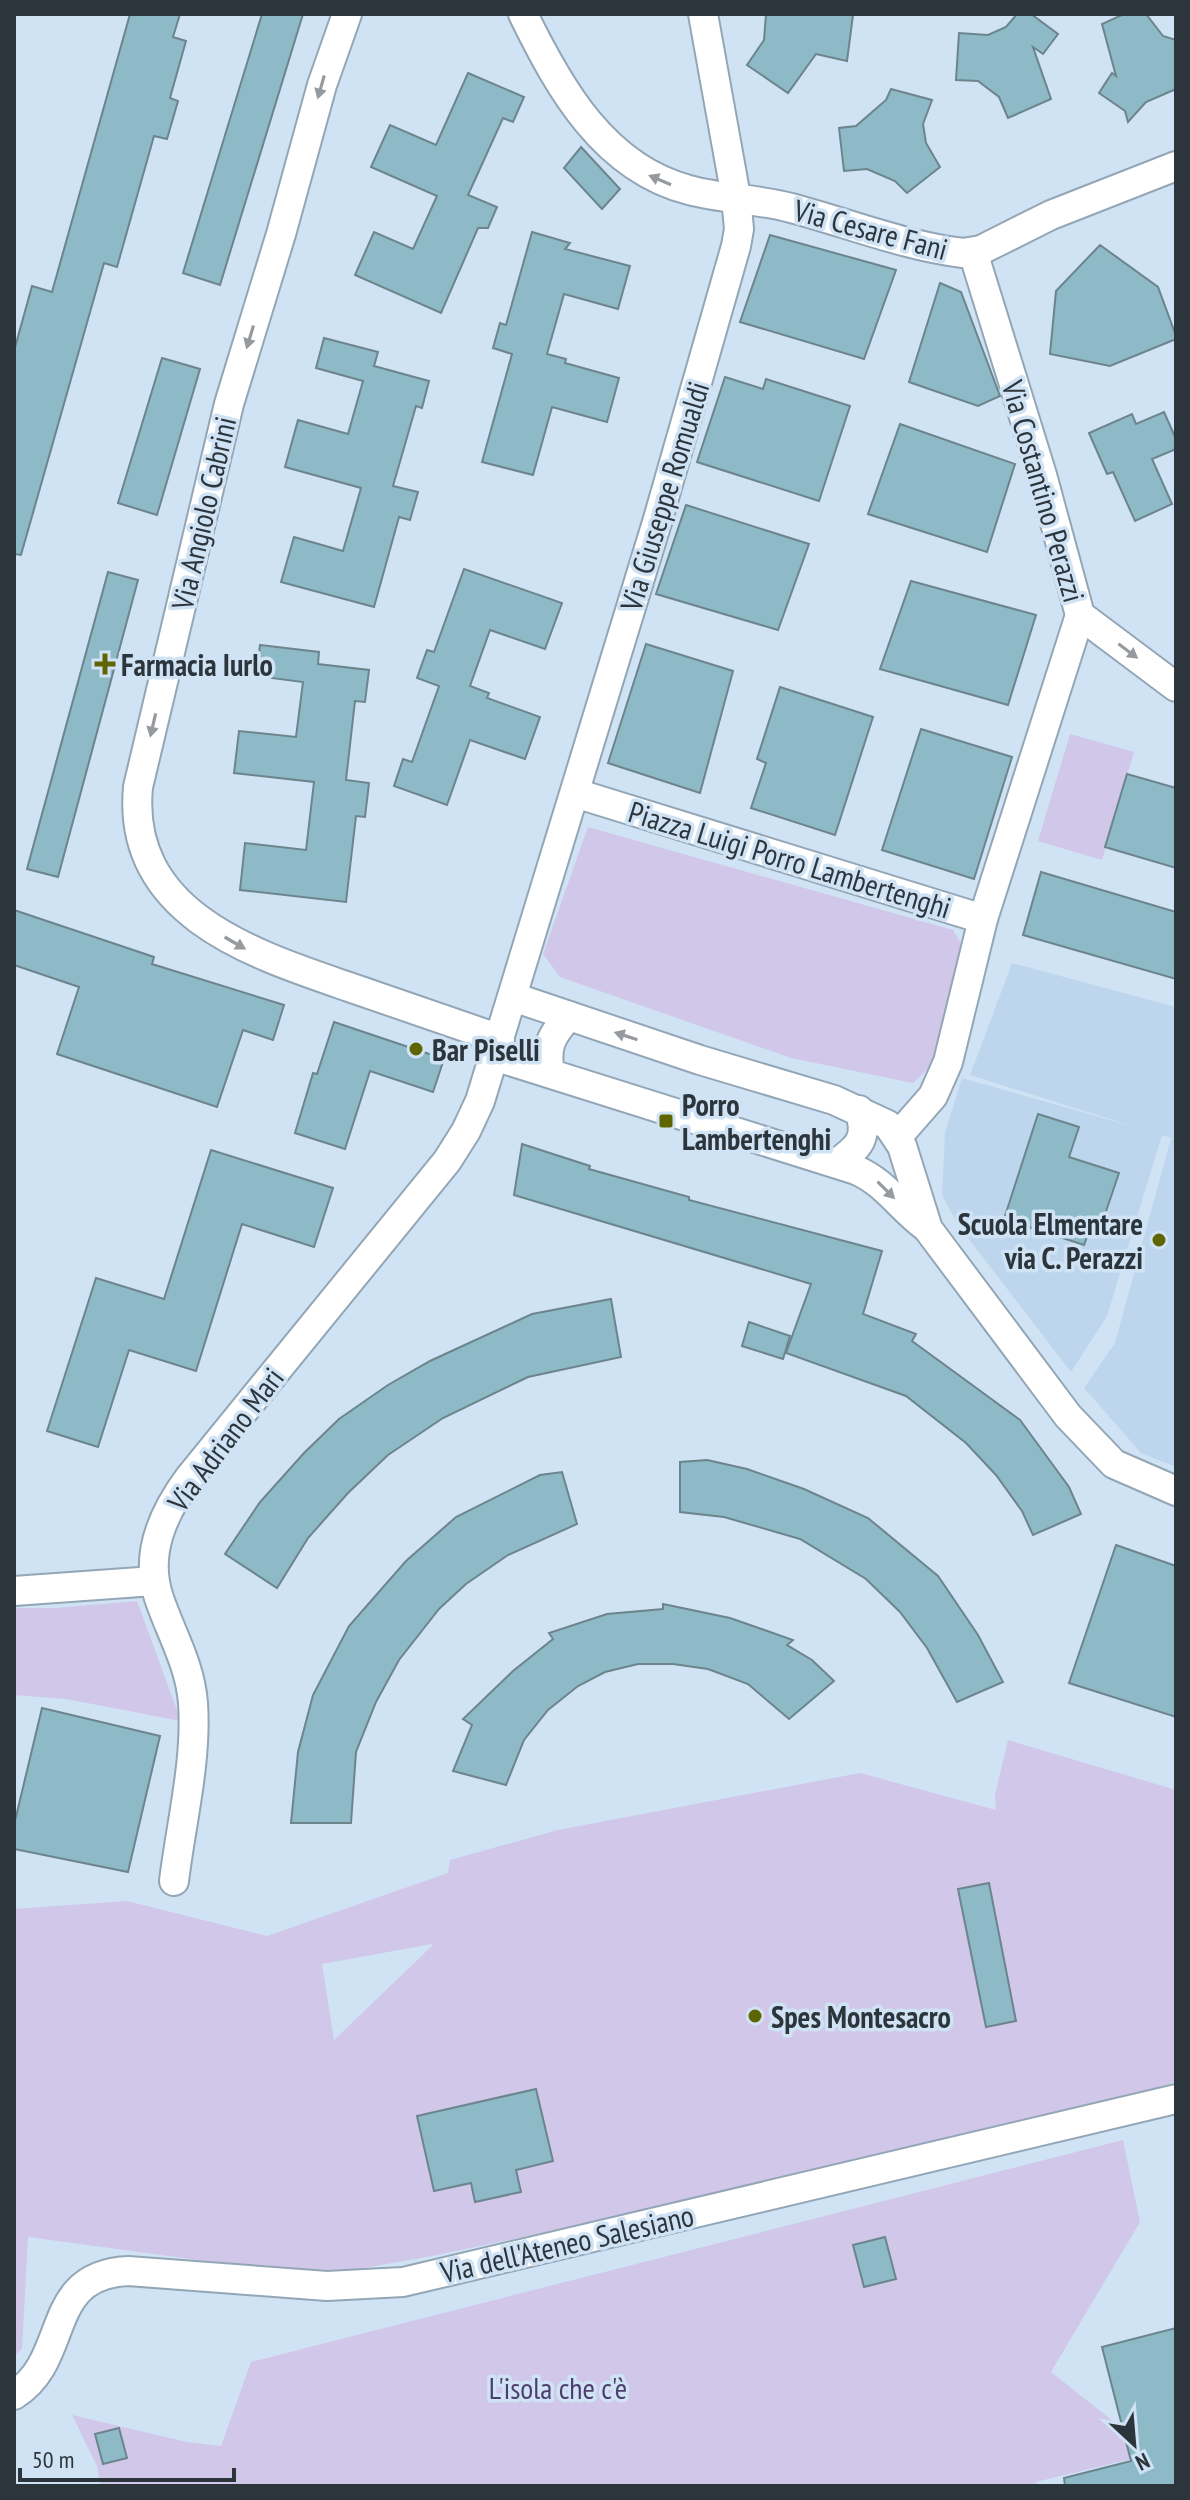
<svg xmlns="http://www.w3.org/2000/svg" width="1190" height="2500" viewBox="0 0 1190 2500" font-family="'PT Sans Narrow',sans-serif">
  <rect width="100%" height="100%" fill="#d0e3f5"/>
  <!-- built -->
  <polygon fill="#bdd6ed" points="1012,963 1176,1007 1176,1467 1141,1453 1084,1388 1115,1343 1171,1138 1162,1135 1107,1316 1071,1372 958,1225 942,1195 945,1132 962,1078 1135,1127 970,1075"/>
  <!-- green -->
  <g fill="#d0c7e9" fill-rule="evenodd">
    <polygon points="1070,734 1134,752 1102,860 1038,841"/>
    <polygon points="588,827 953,930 964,948 953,1007 932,1065 913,1083 791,1058 560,977 543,954"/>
    <polygon points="137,1601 181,1721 66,1699 14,1695 14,1608 55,1608"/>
    <path d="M1008,1740L1176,1790V2081L1148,2093L763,2187L432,2256L318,2276L28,2237L22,2349L14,2356V1909L127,1901L267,1936L448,1873L450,1860L558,1830L860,1773L996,1810L995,1795ZM432,1944L433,1945L334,2040L322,1964Z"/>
    <polygon points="1123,2140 1140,2222 1051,2372 1123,2429 1176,2448 1036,2482 1037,2486 101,2486 97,2466 72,2415 187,2442 221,2446 251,2362"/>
  </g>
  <!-- building -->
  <g fill="#8eb9c7" stroke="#6c858d" stroke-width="2">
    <polygon points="130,14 180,14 173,37 186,41 170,98 178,101 167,139 154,136 117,267 104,263 21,555 14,554 14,351 32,286 52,292"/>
    <polygon points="262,14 303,14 220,285 183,273"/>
    <polygon points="766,14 853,15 847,61 816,54 788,93 747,65 764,40"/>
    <polygon points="1017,14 1031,14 1058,34 1043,54 1033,47 1051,99 1008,118 999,97 978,81 956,80 959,33 988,35 1006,27"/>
    <polygon points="1124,14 1146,14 1163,36 1176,40 1176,89 1146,102 1128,122 1125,111 1099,93 1112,73 1116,76 1102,24"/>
    <polygon points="468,73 524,97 513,122 503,118 468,195 497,207 488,228 478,228 441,313 355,275 374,232 413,249 437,196 371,167 390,125 436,145"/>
    <polygon points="891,89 932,100 923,124 926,143 940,167 907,193 895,181 867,169 844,171 839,128 856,126 886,100"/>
    <polygon points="581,147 620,189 602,209 564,168"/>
    <polygon points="532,232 570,243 565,249 630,266 618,309 564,294 547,354 566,359 565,363 619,378 607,422 552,407 533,475 482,462 512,354 493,348 500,323 506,325"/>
    <polygon points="770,235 896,270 864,359 740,322"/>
    <polygon points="1100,245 1158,287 1176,336 1176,339 1110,366 1050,354 1056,291"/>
    <polygon points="940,283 961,292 1000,396 978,406 909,382"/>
    <polygon points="324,338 378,352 374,366 429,381 422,408 416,406 393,486 418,492 410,520 399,517 374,607 281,582 294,537 343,551 361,488 285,467 298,420 348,434 363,381 316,368"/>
    <polygon points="162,358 200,369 157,515 118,503"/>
    <polygon points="725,377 763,389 766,379 850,406 819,501 697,462"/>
    <polygon points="1164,412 1176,439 1176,449 1152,459 1172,504 1135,521 1113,472 1107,474 1089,433 1132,414 1136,424"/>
    <polygon points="900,424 1015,464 987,552 868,514"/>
    <polygon points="686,505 809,544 778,630 656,594"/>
    <polygon points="464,569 562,603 545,649 490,630 470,686 489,693 487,698 540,717 525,759 470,740 447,805 394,786 403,759 412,762 439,686 417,678 427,650 434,652"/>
    <polygon points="108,572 138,580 58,877 27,869"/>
    <polygon points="911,581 1036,615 1008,705 880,669"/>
    <polygon points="646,644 733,671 700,793 608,763"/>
    <polygon points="260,645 319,652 318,664 369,670 365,702 355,701 346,780 369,783 365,817 356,816 346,902 240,890 245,843 306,850 314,782 234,773 239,731 296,737 303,682 256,676"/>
    <polygon points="780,687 873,717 835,835 751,808 766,763 757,759"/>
    <polygon points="921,729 1012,757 974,879 882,850"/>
    <polygon points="1127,774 1176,788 1176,868 1105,847"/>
    <polygon points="1041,872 1176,912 1176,979 1023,935"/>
    <polygon points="14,910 154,957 152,964 284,1005 273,1040 243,1030 217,1107 57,1054 79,987 14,965"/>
    <polygon points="334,1022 444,1059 433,1092 370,1071 345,1149 295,1133 313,1073 317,1074"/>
    <polygon points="1038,1114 1079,1127 1069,1157 1119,1173 1098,1235 1089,1232 1084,1245 1004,1219"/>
    <polygon points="522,1144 590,1166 589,1169 689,1197 689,1200 882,1251 863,1314 916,1334 912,1341 1020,1420 1069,1487 1081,1514 1033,1535 1022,1511 996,1475 966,1443 906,1396 786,1353 811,1284 514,1195"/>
    <polygon points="211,1150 333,1188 314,1247 242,1224 196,1371 129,1350 98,1447 47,1431 96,1278 164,1299"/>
    <polygon points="611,1299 621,1357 528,1377 443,1418 388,1455 348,1493 308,1538 277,1588 225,1554 260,1502 304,1453 339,1419 388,1385 430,1361 532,1314"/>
    <polygon points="749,1322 790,1336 783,1359 742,1346"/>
    <polygon points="707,1460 747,1469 804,1489 868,1518 938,1576 978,1635 1003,1682 957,1702 927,1648 900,1612 866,1579 800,1539 724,1517 680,1512 680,1462"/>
    <polygon points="562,1472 577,1524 508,1555 466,1584 439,1609 399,1660 376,1702 356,1752 351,1823 291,1823 298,1752 313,1695 349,1626 406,1561 456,1517 540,1475"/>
    <polygon points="1116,1545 1176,1566 1176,1717 1069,1683"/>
    <polygon points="663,1604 730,1618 793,1640 787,1645 812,1660 834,1681 789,1719 748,1684 708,1669 673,1664 638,1664 605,1672 578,1686 548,1710 524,1740 506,1785 453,1771 472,1725 463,1719 513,1671 553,1639 549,1633 607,1614 663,1609"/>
    <polygon points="42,1708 160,1736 128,1872 14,1849 14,1825"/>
    <polygon points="989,1883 1016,2021 986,2027 958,1889"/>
    <polygon points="536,2089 553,2161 516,2170 521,2192 475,2202 471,2183 434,2191 417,2116"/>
    <polygon points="885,2237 896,2279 864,2287 853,2245"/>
    <polygon points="1176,2328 1176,2486 1065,2486 1064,2478 1131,2461 1102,2347"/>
    <polygon points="119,2428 127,2458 103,2464 95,2434"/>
  </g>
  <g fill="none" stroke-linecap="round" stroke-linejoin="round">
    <defs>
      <g id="minor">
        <path d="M347,14L322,85L281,234L229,404L138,787C126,914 253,954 349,987C399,1004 449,1021 500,1039"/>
        <path d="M523,14C559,88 604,168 689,190C722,199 758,199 791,208C848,223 905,246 963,253L981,250L1051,215L1176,166"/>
        <polyline points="973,252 1042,475 1080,615 1176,687"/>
        <polyline points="575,793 983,919"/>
        <polyline points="513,997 700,1060 834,1100 888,1125 902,1146 928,1229 1068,1416 1114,1464 1176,1491"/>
        <path d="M494,1056L856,1170C885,1182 901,1209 926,1227"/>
        <path d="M550,1073C545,1047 551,1035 569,1016"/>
        <polyline points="898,1136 933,1096 948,1062 983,919 1080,615"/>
        <path d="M837,1163C859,1147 869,1138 859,1110"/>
        <polyline points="14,1591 154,1581"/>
        <path d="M174,1881C181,1823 197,1762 193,1703C190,1664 171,1634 159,1598C144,1554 163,1513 189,1478L447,1161L466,1131L480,1101L658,519L736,246L739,229L736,197L703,14"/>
        <path d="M14,2395C72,2359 42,2275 128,2271L327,2286L403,2282L1176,2099"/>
      </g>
    </defs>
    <!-- minor casing -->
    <use href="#minor" stroke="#93a6b6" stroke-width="32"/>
    <!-- minor -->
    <use href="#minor" stroke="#fff" stroke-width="28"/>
  </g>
  <!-- one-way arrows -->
  <defs><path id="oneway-solid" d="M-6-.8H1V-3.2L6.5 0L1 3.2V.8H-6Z" transform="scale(2)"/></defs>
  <g fill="#969a9e">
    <use href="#oneway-solid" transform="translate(321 87) rotate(106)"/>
    <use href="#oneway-solid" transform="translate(660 180) rotate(-157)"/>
    <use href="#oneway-solid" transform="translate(250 337) rotate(107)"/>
    <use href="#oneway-solid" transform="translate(1128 651) rotate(37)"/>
    <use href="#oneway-solid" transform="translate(153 725) rotate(103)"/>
    <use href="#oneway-solid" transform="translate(235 943) rotate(30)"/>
    <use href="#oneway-solid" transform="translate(626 1036) rotate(-162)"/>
    <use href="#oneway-solid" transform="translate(886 1190) rotate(45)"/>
  </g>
  <!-- markers -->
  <g fill="#5f6501" stroke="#d0e3f5" stroke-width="3">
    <path d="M101 652h8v8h8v8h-8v8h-8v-8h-8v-8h8z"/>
    <circle cx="416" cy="1049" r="8"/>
    <rect x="658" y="1113" width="16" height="16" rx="4"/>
    <circle cx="1159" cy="1240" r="8"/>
    <circle cx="755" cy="2016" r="8"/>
  </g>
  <g text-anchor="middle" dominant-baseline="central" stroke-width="7" stroke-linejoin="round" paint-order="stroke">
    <!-- street labels -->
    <g font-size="30" fill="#2d353c" stroke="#d0e3f5">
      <text transform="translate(871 229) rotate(15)">Via Cesare Fani</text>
      <text transform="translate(1044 491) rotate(74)">Via Costantino Perazzi</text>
      <text transform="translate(664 496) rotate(-73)">Via Giuseppe Romualdi</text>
      <text transform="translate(203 513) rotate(-77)">Via Angiolo Cabrini</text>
      <text transform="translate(790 859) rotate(17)">Piazza Luigi Porro Lambertenghi</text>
      <text transform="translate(225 1439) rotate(-53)">Via Adriano Mari</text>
      <text transform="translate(567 2243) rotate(-13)">Via dell'Ateneo Salesiano</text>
    </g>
    <!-- poi labels -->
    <g font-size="30" font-weight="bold" fill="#2d353c" stroke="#d0e3f5" text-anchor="start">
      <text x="121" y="664">Farmacia Iurlo</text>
      <text x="432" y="1049">Bar Piselli</text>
      <text x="682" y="1104">Porro<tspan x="682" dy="34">Lambertenghi</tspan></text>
      <text x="1143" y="1223" text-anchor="end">Scuola Elmentare<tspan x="1143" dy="34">via C. Perazzi</tspan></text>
      <text x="771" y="2016">Spes Montesacro</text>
    </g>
    <!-- park labels -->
    <g font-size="30" fill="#4e3e6e" stroke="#d0e3f5">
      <text x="558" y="2387">L'isola che c'è</text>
    </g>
  </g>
  <!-- border -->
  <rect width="1190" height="2500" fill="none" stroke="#2d353c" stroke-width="32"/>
  <!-- north arrow -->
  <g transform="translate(1134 2444) rotate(154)" stroke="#d0e3f5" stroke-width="6" paint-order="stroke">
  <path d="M0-6L14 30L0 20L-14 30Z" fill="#2d353c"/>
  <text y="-12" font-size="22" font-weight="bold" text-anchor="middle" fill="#2d353c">N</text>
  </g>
  <!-- scale -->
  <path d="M20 2468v12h214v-12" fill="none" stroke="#2d353c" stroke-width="4"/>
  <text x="32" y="2468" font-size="24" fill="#2d353c" stroke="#d0e3f5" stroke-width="6" paint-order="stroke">50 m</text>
</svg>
